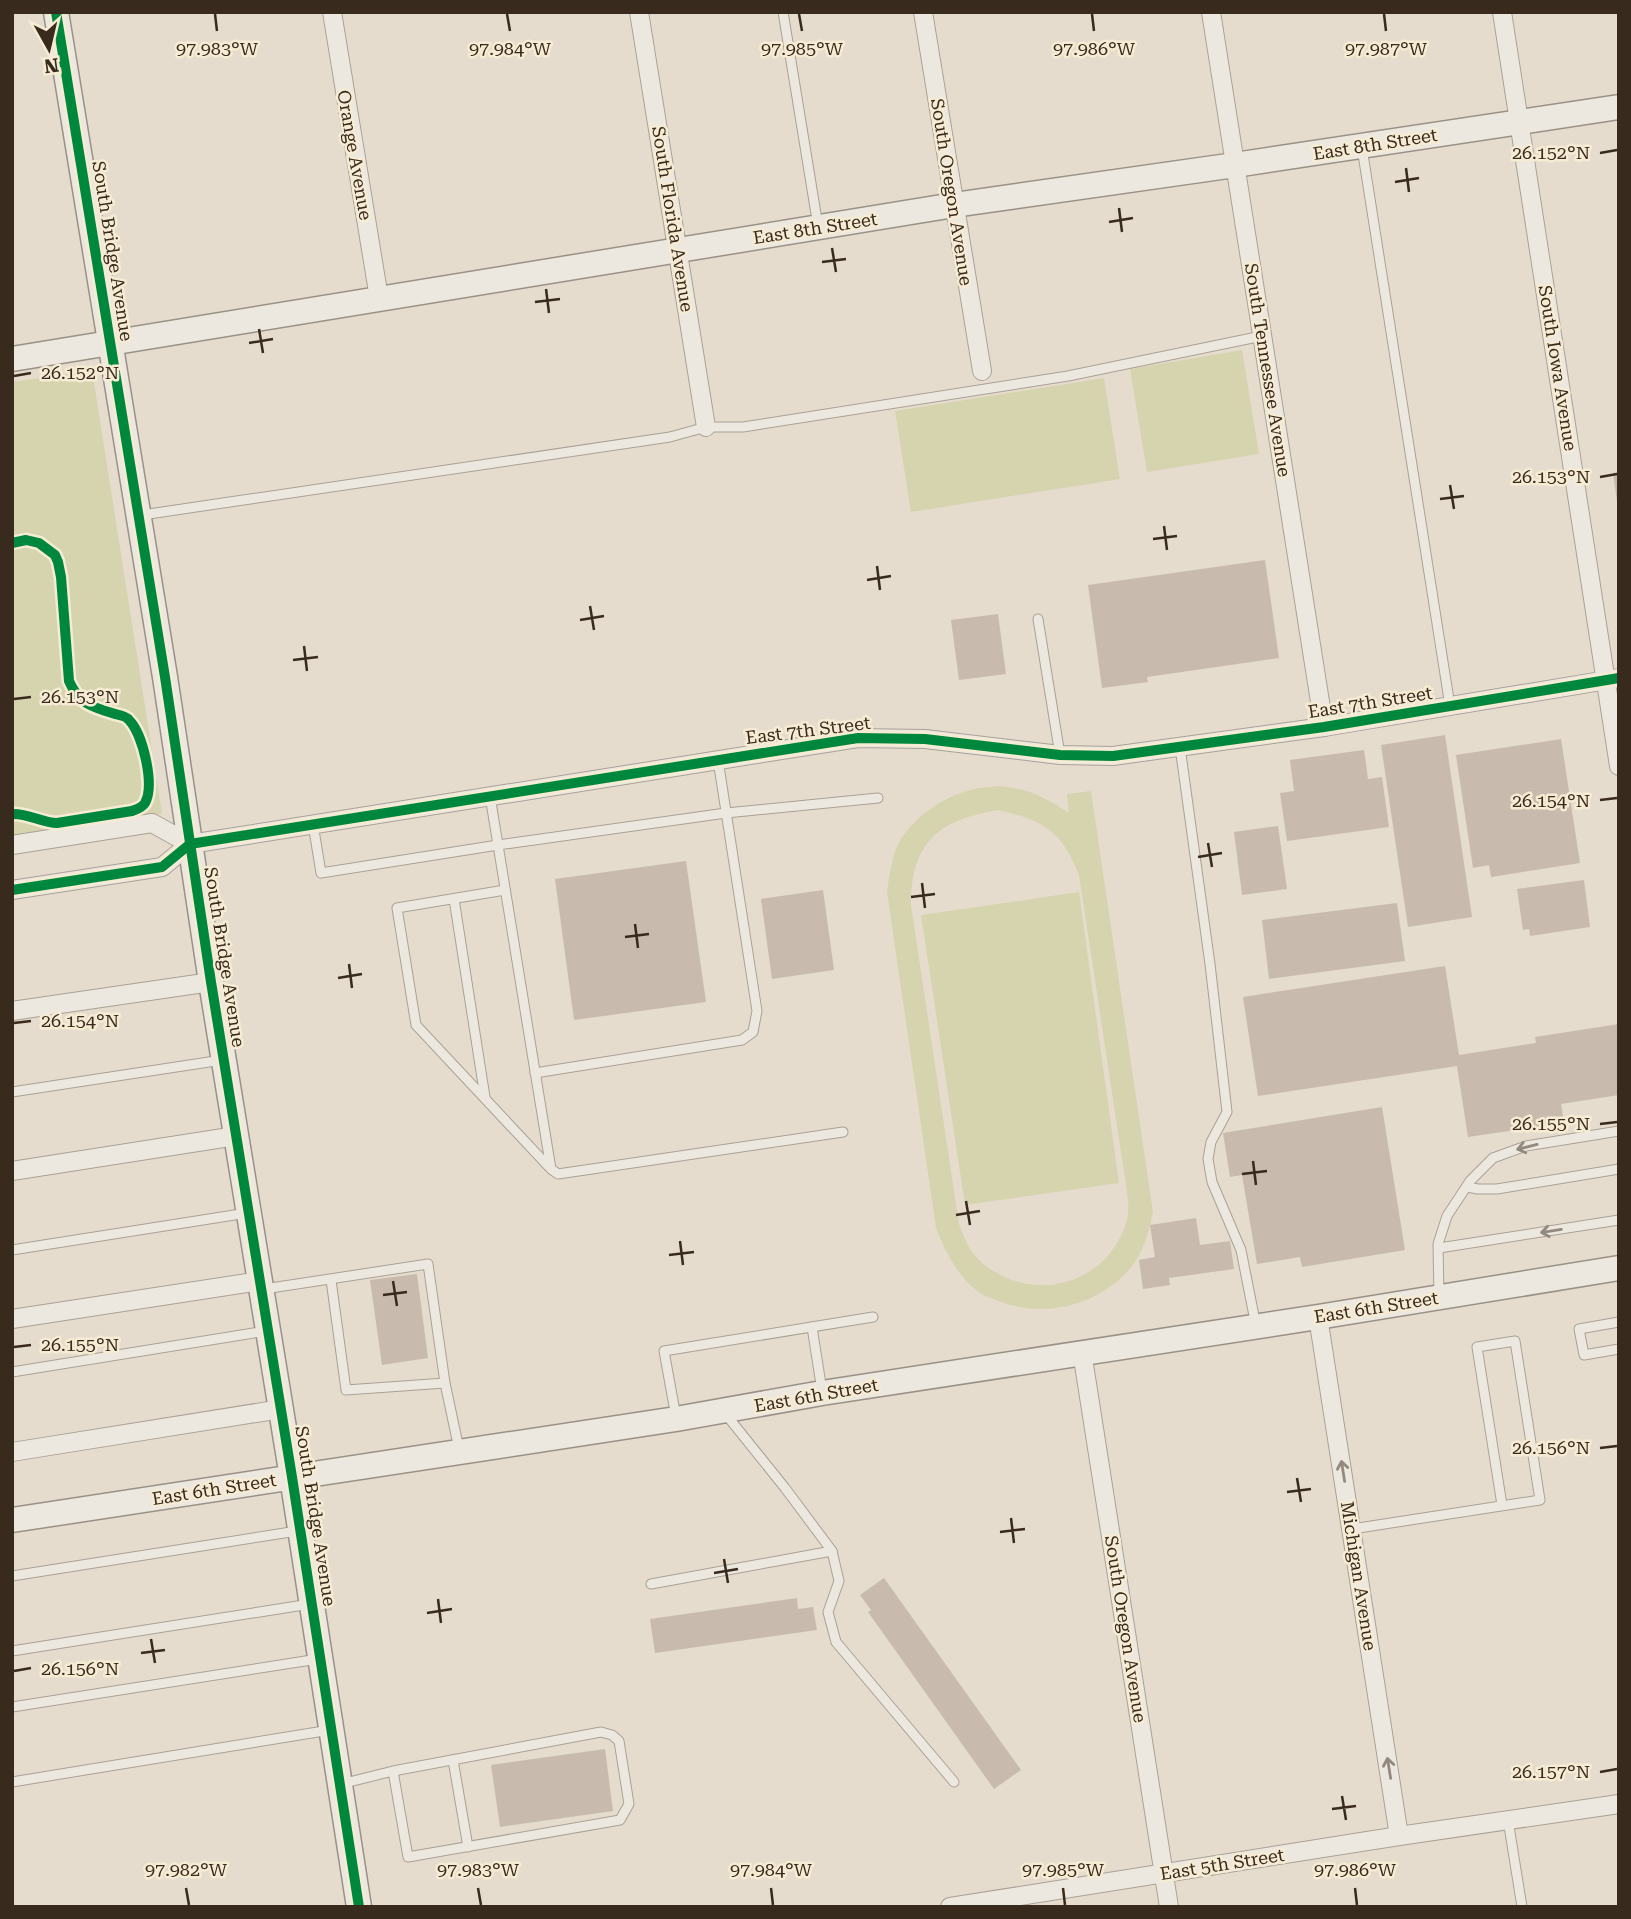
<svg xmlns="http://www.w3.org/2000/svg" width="1631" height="1919" viewBox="0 0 1631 1919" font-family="'Roboto Serif',serif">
  <rect width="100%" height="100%" fill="#e5dccd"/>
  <!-- green -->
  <g fill="#d6d4af" fill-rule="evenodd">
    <polygon points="1242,350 1259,454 1147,472 1130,369"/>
    <polygon points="92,370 162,814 12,839 12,382"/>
    <polygon points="1104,378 1120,479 911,512 895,411"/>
    <path d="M999,786C1030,789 1043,796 1069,813L1067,794L1091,791L1153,1212C1149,1231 1144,1251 1132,1266C1100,1306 1042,1320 996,1300C989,1297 982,1295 977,1291C956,1274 946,1252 936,1228L887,892C889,877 891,863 896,849C908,820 942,797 971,790C980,787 990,787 999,786ZM998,810C1043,820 1062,831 1079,875L1126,1185C1128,1198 1130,1211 1126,1223C1106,1287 1029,1305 980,1261C969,1251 964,1237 959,1224L911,905C911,842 939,820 998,810Z"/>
    <polygon points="1079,892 1119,1183 965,1205 921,915"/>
  </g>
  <!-- building -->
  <g fill="#c9baae">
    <polygon points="1619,472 1619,501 1617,501 1613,473"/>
    <polygon points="1265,560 1279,658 1147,677 1148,682 1102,688 1088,585"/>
    <polygon points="998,614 1006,674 959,680 951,620"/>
    <polygon points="1445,735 1472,917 1408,927 1381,745"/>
    <polygon points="1561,739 1580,863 1491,877 1489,865 1473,868 1456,755"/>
    <polygon points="1364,750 1368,779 1382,777 1389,827 1287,841 1280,793 1294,791 1290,760"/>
    <polygon points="1278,826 1287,889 1242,895 1234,832"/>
    <polygon points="686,861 706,1002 574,1020 555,879"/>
    <polygon points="1584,880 1590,927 1530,936 1529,929 1523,930 1517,889"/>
    <polygon points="823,890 834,970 772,979 761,899"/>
    <polygon points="1397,903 1405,961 1269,979 1262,920"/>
    <polygon points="1445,966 1459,1055 1536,1043 1535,1037 1619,1024 1619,1095 1561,1104 1564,1123 1468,1137 1457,1066 1258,1096 1243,997"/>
    <polygon points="1382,1107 1405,1250 1302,1267 1300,1257 1257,1264 1242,1175 1230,1177 1223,1133"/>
    <polygon points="1196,1218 1200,1245 1230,1241 1234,1269 1169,1278 1170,1285 1143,1289 1139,1260 1155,1257 1150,1225"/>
    <polygon points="417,1274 428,1358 382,1365 370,1280"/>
    <polygon points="884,1578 1021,1770 994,1789 868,1612 871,1610 860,1595"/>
    <polygon points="797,1598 798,1609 813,1607 817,1630 655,1653 650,1619"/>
    <polygon points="605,1749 613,1811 500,1827 491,1765"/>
  </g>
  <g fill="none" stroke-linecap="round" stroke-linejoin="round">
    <defs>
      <g id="lane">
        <polyline points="783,12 818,226"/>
        <polyline points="1362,148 1450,706"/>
        <polyline points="142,515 670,437 706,427 743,427 1068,376 1262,336"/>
        <polyline points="1038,619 1060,755"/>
        <polyline points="1180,747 1210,964 1227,1112 1211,1142 1208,1159 1212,1182 1241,1250 1256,1326"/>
        <polyline points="490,796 551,1169 558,1174 843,1132"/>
        <polyline points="313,824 321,873 498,845 726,813 878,798"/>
        <polyline points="505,890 397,908 416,1025 549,1167"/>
        <polyline points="454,899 485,1097"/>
        <polyline points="535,1073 742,1040 753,1032 757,1011 718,760"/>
        <polyline points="12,1092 222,1060"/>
        <polyline points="1467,1187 1478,1189 1497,1189 1619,1169"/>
        <polyline points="1439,1248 1619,1220"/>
        <polyline points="12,1250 247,1213"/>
        <polyline points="331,1280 346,1390 445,1383"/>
        <polyline points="264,1289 428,1264 445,1383 459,1449"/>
        <polyline points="1439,1297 1438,1244 1447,1216 1470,1181 1493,1158 1526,1146 1619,1131"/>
        <polyline points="1619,1322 1579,1329 1584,1355 1619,1349"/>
        <polyline points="812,1327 822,1391"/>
        <polyline points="12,1372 266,1331"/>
        <polyline points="724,1412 785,1488 832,1551 839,1581 828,1612 836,1642 954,1782"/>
        <polyline points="676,1417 664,1351 873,1317"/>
        <polyline points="1352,1529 1540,1500 1515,1341 1477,1347 1502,1505"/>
        <polyline points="12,1576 297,1531"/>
        <polyline points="651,1584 832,1551"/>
        <polyline points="12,1651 310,1604"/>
        <polyline points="12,1707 318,1659"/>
        <polyline points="453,1760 468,1847"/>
        <polyline points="12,1782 330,1730"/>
        <polyline points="341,1784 393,1771 408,1857 620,1820 629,1804 619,1741 612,1735 601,1732 393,1771"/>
        <polyline points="1508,1820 1522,1907"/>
      </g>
      <g id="street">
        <polyline points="332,12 379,298"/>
        <polyline points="639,12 706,427"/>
        <polyline points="923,12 982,371"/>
        <polyline points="1211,12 1324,727"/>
        <polyline points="1502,12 1619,766"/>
        <polyline points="12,845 152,823 190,844"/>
        <polyline points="12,890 162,867 190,844 858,738 925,739 1060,755 1113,756 1324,727 1619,678"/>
        <polyline points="12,1011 211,982"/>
        <polyline points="12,1171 236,1136"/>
        <polyline points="1318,1317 1399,1836"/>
        <polyline points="12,1319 260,1281"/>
        <polyline points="1082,1352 1169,1907"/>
        <polyline points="12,1452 281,1409"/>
        <polyline points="950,1907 1399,1836 1619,1804"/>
      </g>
      <g id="secondary">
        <polyline points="56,12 165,677 211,982 292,1477 359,1907"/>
        <polyline points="12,359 954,205 1235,165 1619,107"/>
        <polyline points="12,1520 676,1419 822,1393 1318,1317 1619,1268"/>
      </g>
    </defs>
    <!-- lane casing -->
    <use href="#lane" stroke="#aaa196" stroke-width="11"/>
    <!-- street casing -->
    <use href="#street" stroke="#aaa196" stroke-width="20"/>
    <!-- secondary casing -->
    <use href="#secondary" stroke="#9a9186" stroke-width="27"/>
    <!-- lane -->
    <use href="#lane" stroke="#ede8df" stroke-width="9"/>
    <!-- street -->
    <use href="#street" stroke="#ede8df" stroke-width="18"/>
    <!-- secondary -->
    <use href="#secondary" stroke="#ede8df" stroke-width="24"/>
    <defs>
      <g id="cycleway">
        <polyline points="56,12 165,677 211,982 292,1477 359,1907"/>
        <path d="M12,543L26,540L39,543L55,555L58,562L61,577L69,681C79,704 92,707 115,714C120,715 126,716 129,720C143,734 155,785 145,803C142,808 137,809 132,811L57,823C42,823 28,813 12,814"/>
        <polyline points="12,890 162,867 190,844 858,738 925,739 1060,755 1113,756 1324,727 1619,678"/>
      </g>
    </defs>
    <!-- cycleway casing -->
    <use href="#cycleway" stroke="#f6ebd3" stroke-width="15"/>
    <!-- cycleway -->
    <use href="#cycleway" stroke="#00873e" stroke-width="10"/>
  </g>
  <!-- one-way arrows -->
  <defs><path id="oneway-shaft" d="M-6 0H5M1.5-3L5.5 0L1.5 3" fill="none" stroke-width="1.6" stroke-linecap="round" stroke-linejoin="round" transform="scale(1.75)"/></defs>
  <g stroke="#93897e">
    <use href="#oneway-shaft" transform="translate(1527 1147) rotate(166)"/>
    <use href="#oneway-shaft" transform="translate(1551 1231) rotate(171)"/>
    <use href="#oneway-shaft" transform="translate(1343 1471) rotate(-99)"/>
    <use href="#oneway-shaft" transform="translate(1389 1768) rotate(-99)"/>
  </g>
  <!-- ticks -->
  <path fill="none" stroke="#392a1e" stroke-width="2.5" d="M215,14L217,31M507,14L510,31M799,14L802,31M1092,14L1094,31M1384,14L1386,31M1600,153L1617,150M1406,168L1409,192M1395,182L1419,178M1119,208L1122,232M1109,222L1133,218M832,248L836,272M822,262L846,259M546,289L549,313M535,302L560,299M259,329L263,353M249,343L273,339M14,376L31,373M1600,477L1617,474M1450,485L1454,509M1440,499L1464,496M1164,526L1167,550M1153,539L1177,536M877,566L880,590M867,580L891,576M590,606L594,630M580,620L604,616M304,646L307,671M293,660L318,657M14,699L31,697M1600,800L1617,798M1208,843L1212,867M1198,857L1222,853M922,883L925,908M911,897L935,894M635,924L638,948M625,937L649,934M349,964L352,988M338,978L362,974M14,1023L31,1021M1600,1124L1617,1122M1253,1161L1256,1185M1242,1174L1267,1171M966,1201L970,1225M956,1215L980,1211M680,1241L683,1265M669,1255L694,1252M393,1281L397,1306M383,1295L407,1292M14,1347L31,1345M1600,1448L1617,1446M1297,1478L1301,1502M1287,1492L1311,1489M1011,1518L1014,1543M1000,1532L1025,1529M724,1559L728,1583M714,1573L738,1569M438,1599L441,1623M427,1613L452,1609M151,1639L155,1663M141,1653L165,1650M14,1671L31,1668M1600,1772L1617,1769M1342,1796L1346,1820M1332,1809L1356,1806M186,1888L189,1905M478,1888L481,1905M771,1888L773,1905M1063,1888L1065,1905M1355,1888L1357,1905"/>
  <g text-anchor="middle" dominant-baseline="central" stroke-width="5" stroke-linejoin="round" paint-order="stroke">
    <!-- street labels -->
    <g font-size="18" fill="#392a1e" stroke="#f6ebd3">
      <text transform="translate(1375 144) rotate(-9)">East 8th Street</text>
      <text transform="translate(355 155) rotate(80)">Orange Avenue</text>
      <text transform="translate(952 192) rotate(81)">South Oregon Avenue</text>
      <text transform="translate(673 219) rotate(81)">South Florida Avenue</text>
      <text transform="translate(815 228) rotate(-9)">East 8th Street</text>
      <text transform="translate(113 251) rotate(81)">South Bridge Avenue</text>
      <text transform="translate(1558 368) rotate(81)">South Iowa Avenue</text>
      <text transform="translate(1268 370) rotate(81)">South Tennessee Avenue</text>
      <text transform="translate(1370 702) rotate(-9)">East 7th Street</text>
      <text transform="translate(808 730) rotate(-7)">East 7th Street</text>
      <text transform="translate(225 957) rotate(81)">South Bridge Avenue</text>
      <text transform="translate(1376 1307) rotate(-9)">East 6th Street</text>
      <text transform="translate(816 1395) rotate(-10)">East 6th Street</text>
      <text transform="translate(214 1489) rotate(-9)">East 6th Street</text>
      <text transform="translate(316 1516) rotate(81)">South Bridge Avenue</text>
      <text transform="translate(1359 1576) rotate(81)">Michigan Avenue</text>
      <text transform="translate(1126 1629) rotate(81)">South Oregon Avenue</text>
      <text transform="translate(1222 1864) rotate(-9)">East 5th Street</text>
    </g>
  </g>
  <g font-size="18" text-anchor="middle" fill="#392a1e" stroke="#f6ebd3" stroke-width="5" stroke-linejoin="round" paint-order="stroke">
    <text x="217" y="55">97.983°W</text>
    <text x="510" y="55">97.984°W</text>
    <text x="802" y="55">97.985°W</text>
    <text x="1094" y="55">97.986°W</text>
    <text x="1386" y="55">97.987°W</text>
    <text x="1551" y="159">26.152°N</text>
    <text x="80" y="379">26.152°N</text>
    <text x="1551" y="483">26.153°N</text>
    <text x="80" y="703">26.153°N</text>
    <text x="1551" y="807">26.154°N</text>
    <text x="80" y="1027">26.154°N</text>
    <text x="1551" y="1130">26.155°N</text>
    <text x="80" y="1351">26.155°N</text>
    <text x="1551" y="1454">26.156°N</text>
    <text x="80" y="1675">26.156°N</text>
    <text x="1551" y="1778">26.157°N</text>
    <text x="186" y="1876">97.982°W</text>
    <text x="478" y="1876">97.983°W</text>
    <text x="771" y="1876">97.984°W</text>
    <text x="1063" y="1876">97.985°W</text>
    <text x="1355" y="1876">97.986°W</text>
  </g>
  <!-- border -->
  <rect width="1631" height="1919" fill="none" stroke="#392a1e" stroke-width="28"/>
  <!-- north arrow -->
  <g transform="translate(49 49) rotate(172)" stroke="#f6ebd3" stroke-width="5" paint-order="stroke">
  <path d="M0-5L12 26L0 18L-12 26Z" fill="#392a1e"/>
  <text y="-10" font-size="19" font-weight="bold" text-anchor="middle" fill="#392a1e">N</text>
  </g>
</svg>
